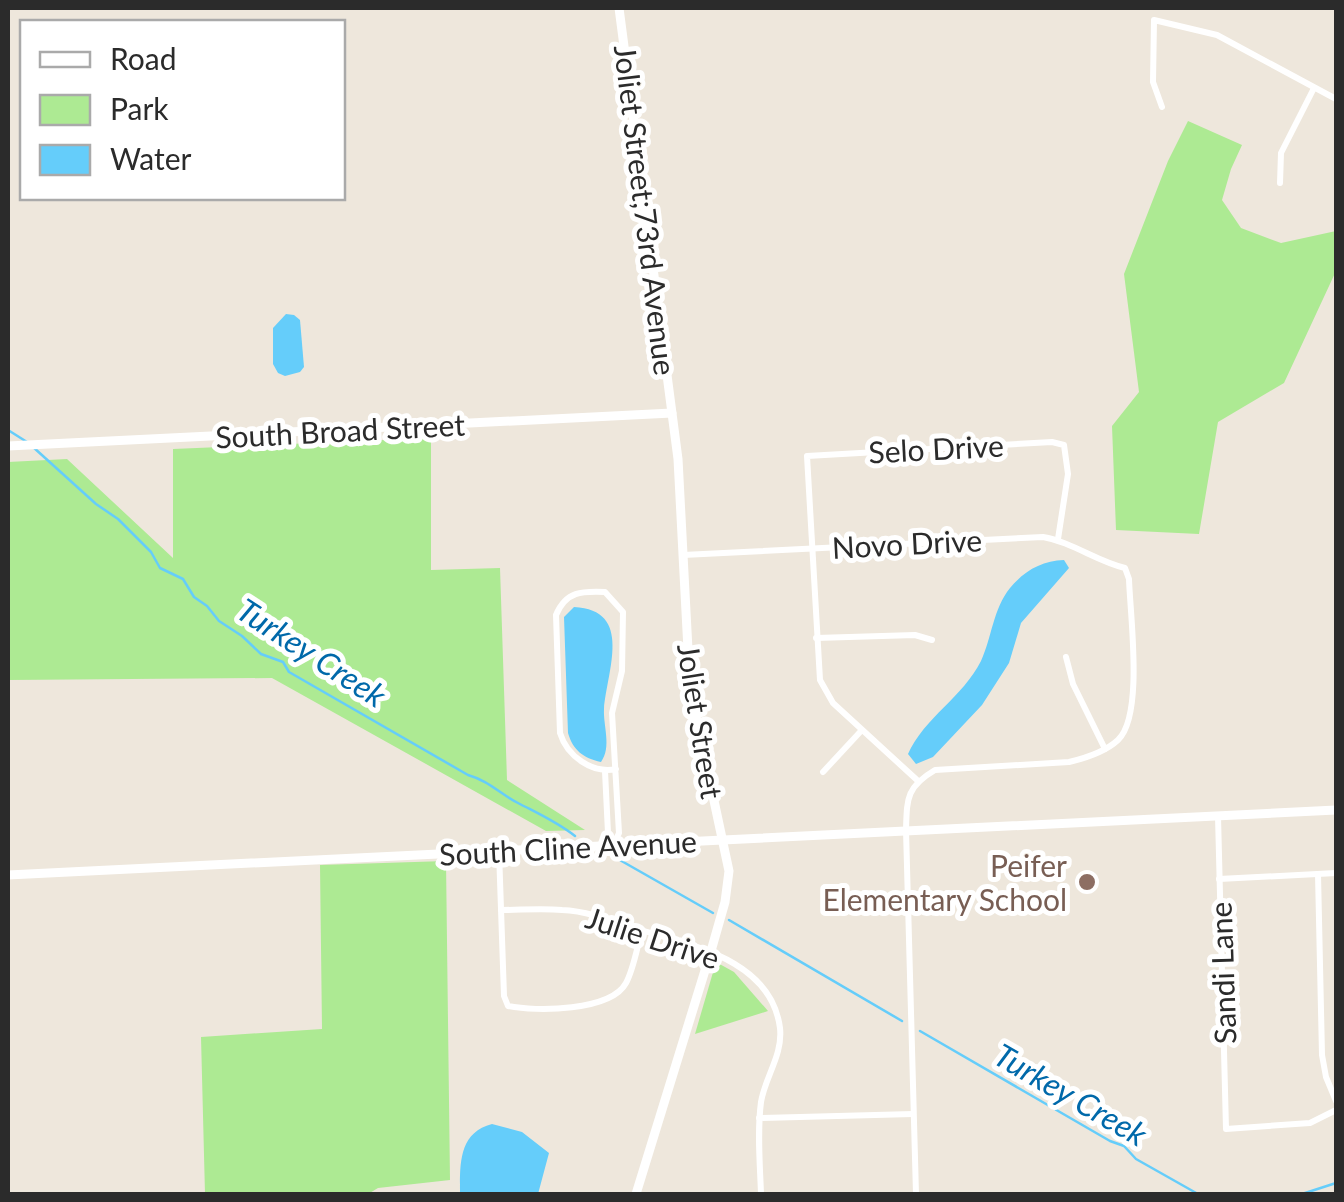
<svg xmlns="http://www.w3.org/2000/svg" width="1344" height="1202" viewBox="0 0 1344 1202" font-family="Lato,sans-serif">
  <rect width="100%" height="100%" fill="#eee7dc"/>
  <!-- green -->
  <g fill="#adea93">
    <polygon points="1188,121 1242,145 1231,169 1222,200 1241,228 1281,243 1336,231 1336,271 1284,383 1218,422 1199,534 1116,530 1112,426 1139,392 1124,274 1168,161"/>
    <polygon points="431,438 431,570 500,568 507,780 585,830 546,831 272,678 8,680 8,462 67,459 173,558 173,449"/>
    <polygon points="446,861 450,1180 378,1188 368,1194 205,1194 201,1037 322,1029 320,865"/>
    <polygon points="716,962 734,972 768,1011 695,1034"/>
  </g>
  <!-- water -->
  <g fill="#65cdfa">
    <polygon points="286,314 294,315 300,320 304,367 300,372 285,376 278,373 273,364 273,328"/>
    <path d="M1064,560L1069,568L1021,623L1009,663L982,705L933,757L916,764L908,754C924,718 963,697 981,661C992,637 993,609 1010,588C1025,570 1042,561 1064,560Z"/>
    <path d="M574,607C634,610 607,671 604,709C603,726 612,747 601,762C583,758 573,750 568,733L564,617Z"/>
    <path d="M492,1124L522,1132L549,1153L538,1194H460C460,1165 458,1133 492,1124Z"/>
  </g>
  <g fill="none" stroke-linecap="round" stroke-linejoin="round">
    <!-- stream -->
    <g stroke="#65cdfa" stroke-width="2.5">
      <polyline points="8,430 27,442"/>
      <path d="M33,447L96,504L118,519L151,552L160,568L183,579L194,597L207,606L219,621L242,636L261,654L283,662L289,672L468,775C489,781 500,794 518,803C539,814 557,822 575,836"/>
      <polyline points="611,855 713,913"/>
      <polyline points="729,920 902,1021"/>
      <polyline points="920,1031 1110,1141 1124,1146 1136,1159 1198,1194"/>
      <polyline points="1302,1194 1336,1183"/>
    </g>
    <!-- minor -->
    <g stroke="#fff" stroke-width="6">
      <polyline points="1162,107 1153,82 1154,20 1217,35 1336,99"/>
      <polyline points="1280,183 1281,153 1314,88"/>
      <path d="M683,555L1043,537C1072,542 1096,561 1125,568L1129,579C1130,614 1144,716 1118,740C1105,752 1086,758 1069,762L935,770C906,787 907,799 906,830L916,1194"/>
      <polyline points="816,638 915,635 932,640"/>
      <polyline points="1066,657 1073,684 1105,749"/>
      <polyline points="605,771 608,833 614,844"/>
      <polyline points="823,772 861,731"/>
      <polyline points="917,780 833,703 820,680 807,456 1052,442 1064,445 1068,474 1058,539"/>
      <polyline points="1218,816 1226,1129 1310,1123 1336,1110"/>
      <path d="M614,844L619,833L612,713L622,671L623,612L605,592C582,591 566,591 556,615L560,733C567,756 592,774 616,769"/>
      <path d="M499,851L504,996L508,1006C536,1012 611,1011 626,983C634,968 637,947 642,930"/>
      <polyline points="1318,874 1322,1055 1326,1077 1336,1101"/>
      <polyline points="1219,879 1336,873"/>
      <path d="M501,910C521,910 542,908 562,910C588,911 613,921 637,929C690,945 771,959 780,1028C783,1055 765,1077 761,1102C757,1132 760,1164 761,1194"/>
      <polyline points="759,1118 913,1114"/>
    </g>
    <!-- tertiary -->
    <g stroke="#fff" stroke-width="9">
      <polyline points="619,8 678,459 690,688 729,871 725,902 711,951 636,1194"/>
      <polyline points="8,446 672,413"/>
      <polyline points="8,875 1336,810"/>
    </g>
  </g>
  <!-- markers -->
  <circle fill="#8d6e63" stroke="#fff" stroke-width="4" cx="1087" cy="882" r="10"/>
  <g text-anchor="middle" dominant-baseline="central" stroke-width="10" stroke-linejoin="round" paint-order="stroke">
    <!-- street labels -->
    <g font-size="30" fill="#2b2b2b" stroke="#fff">
      <text transform="translate(646 210) rotate(83)">Joliet Street;73rd Avenue</text>
      <text transform="translate(340 430) rotate(-3)">South Broad Street</text>
      <text transform="translate(936 448) rotate(-3)">Selo Drive</text>
      <text transform="translate(907 543) rotate(-3)">Novo Drive</text>
      <text transform="translate(701 721) rotate(81)">Joliet Street</text>
      <text transform="translate(568 847) rotate(-3)">South Cline Avenue</text>
      <text transform="translate(653 937) rotate(18)">Julie Drive</text>
      <text transform="translate(1222 973) rotate(-92)">Sandi Lane</text>
    </g>
    <!-- education labels -->
    <g font-size="30" fill="#785e54" stroke="#fff" text-anchor="end">
      <text x="1067" y="865">Peifer<tspan x="1067" dy="34">Elementary School</tspan></text>
    </g>
    <!-- water labels -->
    <g font-size="32" font-style="italic" fill="#0069aa" stroke="#fff">
      <text transform="translate(312 652) rotate(33)">Turkey Creek</text>
      <text transform="translate(1071 1094) rotate(30)">Turkey Creek</text>
    </g>
  </g>
  <!-- border -->
  <rect width="1344" height="1202" fill="none" stroke="#2b2b2b" stroke-width="20"/>
  <!-- legend -->
  <rect x="20" y="20" width="325" height="180" fill="#ffffff" stroke="#aaaaaa" stroke-width="2.5"/>
  <rect x="40" y="52" width="50" height="15" fill="#ffffff" stroke="#aaaaaa" stroke-width="2.5"/>
  <text x="110" y="70" font-size="30" fill="#2b2b2b">Road</text>
  <rect x="40" y="95" width="50" height="30" fill="#adea93" stroke="#aaaaaa" stroke-width="2.5"/>
  <text x="110" y="120" font-size="30" fill="#2b2b2b">Park</text>
  <rect x="40" y="145" width="50" height="30" fill="#65cdfa" stroke="#aaaaaa" stroke-width="2.5"/>
  <text x="110" y="170" font-size="30" fill="#2b2b2b">Water</text>
</svg>
